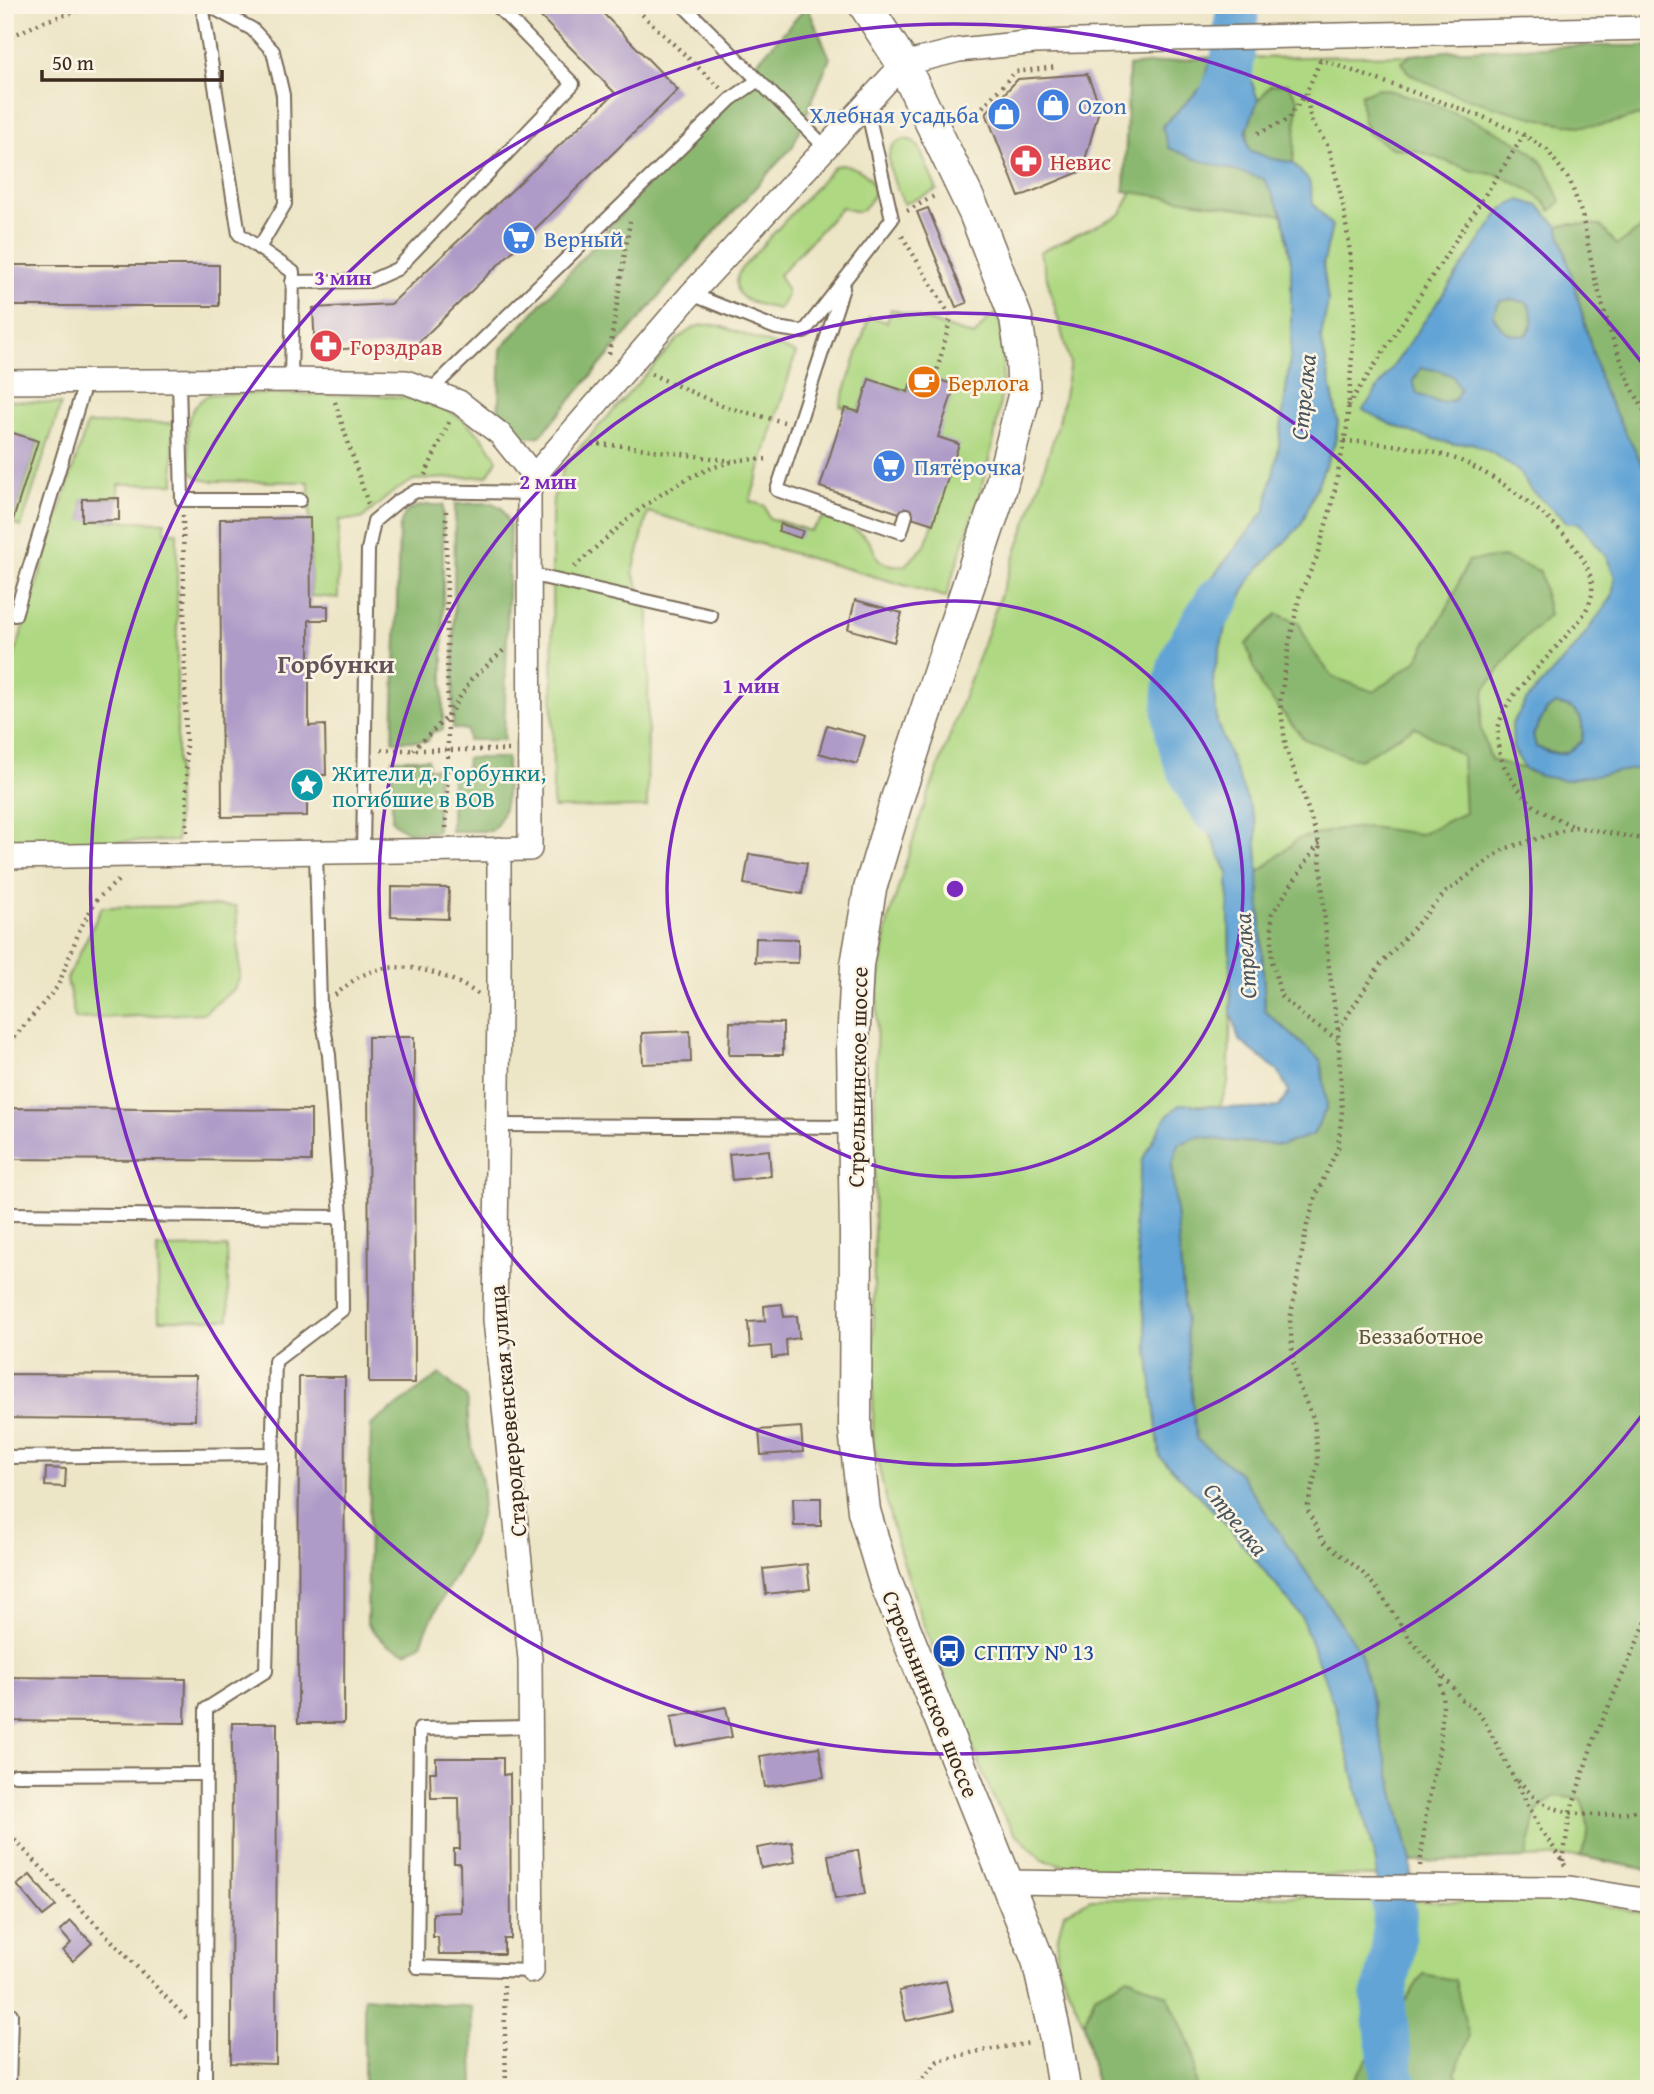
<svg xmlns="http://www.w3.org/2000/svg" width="1654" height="2094" viewBox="0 0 1654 2094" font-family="'Gentium Book Plus',serif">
  <rect width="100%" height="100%" fill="#fcf5e5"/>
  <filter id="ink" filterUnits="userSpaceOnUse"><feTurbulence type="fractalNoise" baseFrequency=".0143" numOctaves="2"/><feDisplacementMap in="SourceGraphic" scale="14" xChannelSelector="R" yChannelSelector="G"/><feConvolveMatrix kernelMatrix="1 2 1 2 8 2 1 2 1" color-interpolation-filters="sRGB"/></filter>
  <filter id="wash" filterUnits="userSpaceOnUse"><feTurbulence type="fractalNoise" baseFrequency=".00686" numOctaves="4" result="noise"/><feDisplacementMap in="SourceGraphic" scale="28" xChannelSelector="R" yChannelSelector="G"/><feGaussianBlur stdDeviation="1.57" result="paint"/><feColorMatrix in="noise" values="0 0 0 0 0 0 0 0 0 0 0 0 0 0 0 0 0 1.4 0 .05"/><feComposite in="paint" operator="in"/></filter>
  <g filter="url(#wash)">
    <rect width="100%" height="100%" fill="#ece5c6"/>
    <!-- green -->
    <g fill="#afd882" stroke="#758150" stroke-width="2">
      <polygon points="1411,55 1403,62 1649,55 1649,1870 1580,1856 1411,1862 1360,1652 1313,1135 1265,1011 1256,823 1217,723 1213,677 1225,628 1252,576 1301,525 1335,442 1338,422 1321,337 1328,301 1323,265 1332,226 1313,204 1309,181 1269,158 1258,100 1250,77 1251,58"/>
      <polygon points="1162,127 1264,179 1283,215 1291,262 1291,351 1278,452 1265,511 1211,579 1182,670 1197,806 1228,873 1231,1013 1228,1083 1220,1106 1180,1104 1134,1222 1160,1457 1223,1520 1301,1616 1337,1713 1376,1863 1377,1876 1120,1873 1079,1870 1042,1859 1015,1833 994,1800 921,1618 893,1529 873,1442 875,1084 878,988 888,921 919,821 1028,519 1060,418 1070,363 1040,252 1121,214"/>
      <path d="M906,139L913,141L919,147L937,190L904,204C896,185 873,146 906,139Z"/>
      <path d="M843,165C862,167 884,184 868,204C865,207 863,210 859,211C854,212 847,209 842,207L779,275C788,290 791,294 779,309C758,305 723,300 741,269L835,166Z"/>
      <path d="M891,309L974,336L988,319L999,312C1016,410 975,505 946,597L648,512L633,573L649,613L647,807L553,808L552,519L553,499L565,464L677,340C692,327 701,322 720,326L796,353L750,501L765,506L769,518L810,531L824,517C837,522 853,526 864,536C884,555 866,564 904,566L924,547L933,524L938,437L914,373L908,392L870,380L859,412L840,406L869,317L887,322Z"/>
      <path d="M210,394C249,394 288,394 328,395C364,395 404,393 439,407C463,416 486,437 497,460L487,476L414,480L393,492L361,519L339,520L338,598L311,596L309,482L209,481L198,478L191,471C189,440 178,412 210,394Z"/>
      <path d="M5,400L61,404L21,527L12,523L38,442C6,431 5,436 5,400Z"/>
      <polygon points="173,423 174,484 118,484 119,498 82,499 82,520 165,522 165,532 177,532 177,841 5,843 5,657 13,660 87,424"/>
      <polygon points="236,906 240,977 234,989 204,1013 75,1019 67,979 102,907"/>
      <polygon points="227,1247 229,1319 159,1320 157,1248"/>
      <polygon points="1322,1896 1444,1902 1580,1900 1649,1915 1649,2089 1462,2089 1455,2072 1469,2037 1423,1974 1348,2089 1196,2089 1193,2051 1095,1995 1084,2024 1056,1960 1058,1936 1064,1913 1091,1899"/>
    </g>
    <!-- forest -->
    <g fill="#8bb870" stroke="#637147" stroke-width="2">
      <polygon points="807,6 830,58 793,146 701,247 540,436 516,438 498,424 501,349"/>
      <path d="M1563,46H1649V122L1639,115C1620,121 1602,127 1581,126C1550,125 1429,91 1407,71C1405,69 1404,65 1402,62L1411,55L1446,51Z"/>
      <polygon points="1212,57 1203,86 1162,126 1264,179 1283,215 1124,191 1129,66"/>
      <path d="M1288,84L1298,99L1293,163L1269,158L1249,150C1244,122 1253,105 1271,85Z"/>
      <path d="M1378,88C1414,95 1514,132 1538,158C1549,170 1554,185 1561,201L1551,211L1543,201L1529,190L1499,175L1473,171L1418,151L1392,148L1368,133L1363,119L1361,95Z"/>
      <polygon points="1649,223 1649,477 1603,390 1558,226 1571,224 1600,225 1617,245"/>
      <path d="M1513,299L1528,303C1534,317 1535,324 1525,336C1507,335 1500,331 1493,314L1500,301Z"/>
      <polygon points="1421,368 1438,370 1453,376 1460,390 1455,400 1439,403 1417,394 1413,381"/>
      <polygon points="492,503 502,508 510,525 504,740 468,740 467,730 453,728 455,504"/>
      <path d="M426,505H443V730L432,732L428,741H393L399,532C402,512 407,508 426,505Z"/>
      <path d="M1503,557L1540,571L1549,615L1517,646L1485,689L1480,726L1491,760L1525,769L1540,776L1649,767V1870L1580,1856C1593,1839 1588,1819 1581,1799L1555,1796L1537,1811L1526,1858L1411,1862L1360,1652L1240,1474L1196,1439L1172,1165L1179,1143L1201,1136L1227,1141L1282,1145L1313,1135L1327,1107L1321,1061L1265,1011L1258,873L1298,839L1339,829L1370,827L1420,834L1465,813L1462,756L1415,727L1359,760L1304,739L1262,688L1246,644L1277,614L1299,623L1311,649L1333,677L1374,692L1416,661L1450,603L1468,561Z"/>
      <path d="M1555,704C1579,707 1585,718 1582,741C1564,758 1559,755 1536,747L1533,735L1546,711Z"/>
      <path d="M467,758H507C506,783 511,812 491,831H451L452,770L466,769Z"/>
      <path d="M392,759H428L429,769L438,768L437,832C419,832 403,836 392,820Z"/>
      <path d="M440,1374L467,1398C468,1412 468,1427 471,1441C473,1458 484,1477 483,1494C479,1554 439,1591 421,1644L406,1652L387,1645L367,1624L371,1425Z"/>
      <polygon points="1423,1974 1455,1980 1469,2037 1455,2072 1462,2089 1348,2089"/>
      <polygon points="1128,1977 1168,1996 1193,2051 1196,2089 1097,2089 1084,2024 1095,1995"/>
      <polygon points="364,1997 472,2007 474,2089 364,2089"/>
    </g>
    <!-- water -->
    <g fill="#62a4d6" stroke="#4e677a" stroke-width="2" fill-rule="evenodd">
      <polygon points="1212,57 1251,58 1250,77 1258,100 1246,132 1249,150 1269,158 1293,163 1309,181 1313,204 1332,226 1323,265 1328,302 1321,337 1338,422 1335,442 1301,525 1252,576 1225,628 1213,677 1217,723 1256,823 1265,1011 1321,1061 1327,1107 1313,1135 1282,1145 1227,1141 1200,1136 1179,1144 1172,1165 1196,1439 1240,1474 1360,1652 1411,1862 1414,1945 1392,1959 1377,1915 1376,1863 1337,1713 1301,1616 1223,1520 1160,1457 1134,1222 1142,1161 1166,1117 1180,1104 1256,1109 1279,1107 1289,1092 1279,1072 1239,1040 1231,1013 1228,873 1197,806 1176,736 1182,670 1211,579 1265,511 1278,452 1291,351 1291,262 1283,215 1264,179 1195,159 1169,148 1162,127 1203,86"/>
      <path d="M1520,200L1539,206L1558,226L1603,390L1649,477V767L1564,780L1540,776L1525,769L1513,749L1512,724L1526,701L1576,646L1612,597L1615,577L1606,556L1579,523H1568L1531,490L1517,470L1496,455L1472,443L1453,444L1419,435L1390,424L1363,410L1502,209ZM1513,299L1528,303C1534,317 1535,324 1525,336C1508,335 1500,331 1493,314L1500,301ZM1421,368L1438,370L1453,376L1460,390L1455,400L1439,403L1417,394L1413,381ZM1555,704C1579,707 1585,718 1582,741C1564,758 1558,756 1536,747L1533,735L1546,711Z"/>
    </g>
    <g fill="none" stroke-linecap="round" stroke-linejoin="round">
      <!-- river -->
      <g stroke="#62a4d6" stroke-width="44">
        <polyline points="1213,115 1231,73 1238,5"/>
        <path d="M1214,812C1184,772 1165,719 1179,669C1183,652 1208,614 1219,598"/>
        <polyline points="1393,1901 1395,1913 1392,1959 1383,1998 1392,2077 1397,2089"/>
      </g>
    </g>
    <g id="blocks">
      <!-- building -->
      <g fill="#ae9bc8">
        <polygon points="529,5 595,5 678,90 417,344 315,351 313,308 391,304 615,93"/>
        <polygon points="1087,74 1100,106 1082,171 1019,197 986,113 1018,79"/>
        <polygon points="928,208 967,303 956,307 917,212"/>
        <rect x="5" y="265" width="214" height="41"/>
        <polygon points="914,372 955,385 938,437 959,444 933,524 820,487 845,408 859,412 869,379 908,392"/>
        <polygon points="10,432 38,441 12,523 5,521 5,446"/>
        <polygon points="119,498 119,520 82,521 82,499"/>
        <polygon points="310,518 311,606 328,606 328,620 309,620 309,726 325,725 326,775 307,775 307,816 222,817 220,519"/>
        <polygon points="781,524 803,531 800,538 778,531"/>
        <polygon points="855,600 902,613 894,642 848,629"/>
        <polygon points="827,725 865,736 857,764 819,753"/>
        <polygon points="749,854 807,863 802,894 744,884"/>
        <polygon points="391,887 449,888 448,919 391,917"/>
        <polygon points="756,938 798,939 798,963 755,962"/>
        <polygon points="730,1022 783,1023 783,1055 729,1055"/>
        <polygon points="690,1031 691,1062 643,1064 642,1033"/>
        <polygon points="368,1037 414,1037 415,1383 369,1383"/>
        <polygon points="5,1108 311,1110 311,1161 5,1159"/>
        <polygon points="769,1150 771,1176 732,1180 729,1154"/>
        <polygon points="782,1304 784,1317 797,1316 799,1338 786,1340 787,1356 772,1358 771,1346 750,1348 748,1322 765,1321 764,1306"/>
        <polygon points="5,1374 196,1375 195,1420 5,1418"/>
        <polygon points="299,1377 345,1377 344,1723 298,1723"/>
        <polygon points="801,1427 803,1452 761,1455 759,1430"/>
        <polygon points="46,1468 66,1469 65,1487 45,1486"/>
        <polygon points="793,1498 821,1498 821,1526 794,1526"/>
        <polygon points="807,1564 810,1589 766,1594 763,1569"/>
        <polygon points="5,1677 186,1679 185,1723 5,1721"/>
        <polygon points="726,1707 732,1737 676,1747 671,1717"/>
        <polygon points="232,1723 277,1723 276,2064 231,2063"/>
        <polygon points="819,1747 824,1777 765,1787 760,1756"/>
        <polygon points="436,1758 503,1758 503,1775 510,1774 511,1939 504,1939 504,1954 439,1954 438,1937 433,1937 433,1913 461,1912 460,1863 454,1863 454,1849 460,1849 459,1798 431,1798 430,1772 436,1772"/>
        <polygon points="792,1842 795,1862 761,1868 757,1848"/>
        <polygon points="858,1850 865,1894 835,1899 828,1855"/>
        <polygon points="30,1875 56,1906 43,1916 17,1885"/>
        <polygon points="71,1921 92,1943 73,1961 63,1951 71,1943 60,1931"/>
        <polygon points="946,1981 953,2011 906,2021 899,1991"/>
      </g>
    </g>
  </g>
  <g filter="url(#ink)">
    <use href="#blocks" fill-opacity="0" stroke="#796b59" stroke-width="2"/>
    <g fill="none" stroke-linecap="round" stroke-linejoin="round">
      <defs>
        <g id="service">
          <polyline points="202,5 239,234 293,272 291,380"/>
          <polyline points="208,5 252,29 273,51 283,95 285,204 259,248"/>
          <polyline points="683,5 826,148"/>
          <polyline points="292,282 370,281 397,269 573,84 496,5"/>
          <polyline points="843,288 777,490 901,532 906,515"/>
          <polyline points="691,294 776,328 804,332 892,219 866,104"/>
          <polyline points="179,381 182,500 300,500"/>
          <polyline points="431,390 731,99 757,81"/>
          <polyline points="529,574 711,616"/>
          <polyline points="15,615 85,383"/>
          <polyline points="363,851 368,550 374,521 397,502 416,491 529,493"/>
          <polyline points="498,1125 854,1127"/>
          <polyline points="5,1214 341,1217"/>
          <polyline points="5,1457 273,1454"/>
          <polyline points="531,1727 420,1729 417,1967 532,1971"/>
          <polyline points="15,1775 206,1774"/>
          <polyline points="9,2089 11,2014"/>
          <polyline points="205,2089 206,1709 266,1671 275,1361 342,1310 341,1217 329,1055 320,1006 316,852"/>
        </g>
        <g id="minor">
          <polyline points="5,382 291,380 406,382 459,402 500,434 534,476"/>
          <polyline points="499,849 499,1007 495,1320 530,1659 532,1971"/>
          <polyline points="5,857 530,849 529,493 534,476 691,294 903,64 959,50 1035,42 1649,28"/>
          <polyline points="1008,1882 1360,1887 1570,1888 1649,1901"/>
        </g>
        <polyline id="secondary" points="865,5 903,64 975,213 1016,318 1022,358 1024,396 999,494 897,799 870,889 857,965 853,1046 856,1234 855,1429 864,1511 884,1578 1038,1960 1056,2039 1064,2089"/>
      </defs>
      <!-- service casing -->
      <use href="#service" stroke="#796b59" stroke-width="16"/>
      <!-- minor casing -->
      <use href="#minor" stroke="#796b59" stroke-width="26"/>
      <!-- secondary casing -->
      <use href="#secondary" stroke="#796b59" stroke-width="35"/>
      <!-- path -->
      <g stroke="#796b59" stroke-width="4.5" stroke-dasharray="2 5" stroke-linecap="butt">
        <polyline points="632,5 720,88"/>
        <polyline points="5,39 45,21 98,5"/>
        <polyline points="1319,59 1481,116 1524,135 1547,150 1570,181 1582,215 1594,275 1611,334 1630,384 1649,420"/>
        <polyline points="1320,61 1306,94 1311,120 1329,148 1343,204 1350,252 1354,327 1347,427 1332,504 1316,559 1300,594 1289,644 1280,703 1286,749 1303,794 1319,843 1328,961 1338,1031 1342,1111 1338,1148 1317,1193 1307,1225 1290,1320 1293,1360 1298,1384 1314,1420 1318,1463 1307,1509 1323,1541 1361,1571 1378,1590 1410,1639 1450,1684 1462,1700 1475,1709 1485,1722 1541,1830 1563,1861 1565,1866"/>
        <polyline points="958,119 979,111 1015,72 1057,67"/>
        <polyline points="1258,133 1287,120 1305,95"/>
        <polyline points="907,211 936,195"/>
        <polyline points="902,236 951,317 935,379"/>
        <polyline points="609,354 630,221"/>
        <polyline points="651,374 725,407 784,422"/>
        <polyline points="335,402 368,504"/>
        <polyline points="1348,406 1524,135"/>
        <path d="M1344,441C1382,443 1423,447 1459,460C1499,476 1605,548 1591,598C1586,617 1570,631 1558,645C1541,665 1520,684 1507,706C1488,737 1500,767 1522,793C1527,798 1531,804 1537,808C1548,815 1562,821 1575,827"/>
        <polyline points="592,444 625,446 732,461"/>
        <polyline points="425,475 449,422"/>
        <polyline points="183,515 187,832"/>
        <path d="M574,567C623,524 666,479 731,462C743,458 757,460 769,459"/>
        <polyline points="381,750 509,750"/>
        <polyline points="413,750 448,716 471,680 506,648"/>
        <polyline points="446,828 448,750 446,508"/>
        <polyline points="1319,843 1272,914 1272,961 1281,996 1304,1017 1337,1039"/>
        <path d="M335,995C345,987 356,977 368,973C404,959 446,973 478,994"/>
        <polyline points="1338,1030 1381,964 1446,892 1504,849 1575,827 1649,840"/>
        <polyline points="5,1048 58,986 80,929 97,899 121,878"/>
        <path d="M1518,1780C1524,1786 1530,1794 1537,1799C1568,1821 1614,1816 1649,1808"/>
        <polyline points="5,1830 187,2019"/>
        <polyline points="1563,1861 1570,1813 1594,1739 1649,1615"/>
        <polyline points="1420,1866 1426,1814 1440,1745 1443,1704 1441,1684 1443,1675"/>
        <polyline points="504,1985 506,2089"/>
        <polyline points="280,2089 314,2089"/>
        <polyline points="475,2089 488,2089"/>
        <polyline points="914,2089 938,2061 979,2051 1031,2043"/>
      </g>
      <!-- service -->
      <use href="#service" stroke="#fff" stroke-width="12"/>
      <!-- minor -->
      <use href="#minor" stroke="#fff" stroke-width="23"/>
      <!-- secondary -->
      <use href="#secondary" stroke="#fff" stroke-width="32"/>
    </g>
  </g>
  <!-- distance rings -->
  <g fill="none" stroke="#7b2cbf" stroke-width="3.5">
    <circle cx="955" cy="889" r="288"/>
    <circle cx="955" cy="889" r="576"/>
    <path d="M1646 1410A865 865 0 1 1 1646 368"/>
  </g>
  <!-- icons -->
  <defs>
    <symbol id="shop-disc" viewBox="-11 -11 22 22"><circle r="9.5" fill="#3f7fe0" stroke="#fcf5e5"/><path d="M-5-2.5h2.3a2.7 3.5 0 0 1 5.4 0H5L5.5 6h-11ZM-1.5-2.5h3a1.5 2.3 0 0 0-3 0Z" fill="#fff"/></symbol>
    <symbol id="pharmacy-disc" viewBox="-11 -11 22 22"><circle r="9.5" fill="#e0444e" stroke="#fcf5e5"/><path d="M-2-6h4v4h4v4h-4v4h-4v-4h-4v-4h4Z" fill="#fff"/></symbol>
    <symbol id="supermarket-disc" viewBox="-11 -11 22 22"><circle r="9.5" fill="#3f7fe0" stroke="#fcf5e5"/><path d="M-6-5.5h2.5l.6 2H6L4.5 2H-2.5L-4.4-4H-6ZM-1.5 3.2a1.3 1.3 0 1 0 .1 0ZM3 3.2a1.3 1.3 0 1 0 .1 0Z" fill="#fff"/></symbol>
    <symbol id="cafe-disc" viewBox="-11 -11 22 22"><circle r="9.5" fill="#e8710a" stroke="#fcf5e5"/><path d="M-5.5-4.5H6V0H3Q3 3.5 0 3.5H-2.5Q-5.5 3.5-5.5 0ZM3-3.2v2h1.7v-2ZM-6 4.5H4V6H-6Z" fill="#fff"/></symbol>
    <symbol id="sight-disc" viewBox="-11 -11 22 22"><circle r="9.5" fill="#0f9aa8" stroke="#fcf5e5"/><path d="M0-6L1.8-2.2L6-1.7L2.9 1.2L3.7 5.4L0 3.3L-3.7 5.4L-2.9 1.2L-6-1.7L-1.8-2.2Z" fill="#fff"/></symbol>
    <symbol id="bus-disc" viewBox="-11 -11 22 22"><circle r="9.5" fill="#1a4fb4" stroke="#fcf5e5"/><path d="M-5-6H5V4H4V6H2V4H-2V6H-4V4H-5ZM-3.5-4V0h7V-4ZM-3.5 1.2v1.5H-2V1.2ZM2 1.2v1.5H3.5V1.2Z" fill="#fff"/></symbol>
  </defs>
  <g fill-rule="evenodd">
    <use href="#shop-disc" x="1034" y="86" width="38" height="38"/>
    <use href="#shop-disc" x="985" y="95" width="38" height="38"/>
    <use href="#pharmacy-disc" x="1007" y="142" width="38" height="38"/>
    <use href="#supermarket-disc" x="500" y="219" width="38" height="38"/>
    <use href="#pharmacy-disc" x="307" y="327" width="38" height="38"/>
    <use href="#cafe-disc" x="905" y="363" width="38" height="38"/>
    <use href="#supermarket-disc" x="870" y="447" width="38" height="38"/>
    <use href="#sight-disc" x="288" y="766" width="38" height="38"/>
    <use href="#bus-disc" x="930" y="1632" width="38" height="38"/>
  </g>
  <g text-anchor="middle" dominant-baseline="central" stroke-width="5" stroke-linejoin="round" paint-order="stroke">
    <!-- shop labels -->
    <g font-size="23" fill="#366cbe" stroke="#fcf5e5" text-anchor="start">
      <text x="1078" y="105">Ozon</text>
      <text x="979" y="114" text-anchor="end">Хлебная усадьба</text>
      <text x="544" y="238">Верный</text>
      <text x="914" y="466">Пятёрочка</text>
    </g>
    <!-- health labels -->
    <g font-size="23" fill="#be3a42" stroke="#fcf5e5" text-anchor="start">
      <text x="1050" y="161">Невис</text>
      <text x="350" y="346">Горздрав</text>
    </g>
    <!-- food labels -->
    <g font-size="23" fill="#c56008" stroke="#fcf5e5" text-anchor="start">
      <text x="948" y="382">Берлога</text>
    </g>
    <!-- culture labels -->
    <g font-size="23" fill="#0d838f" stroke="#fcf5e5" text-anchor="start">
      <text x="332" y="772">Жители д. Горбунки,<tspan x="332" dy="26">погибшие в ВОВ</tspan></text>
    </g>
    <!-- street labels -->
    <g font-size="23" fill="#3b2a1e" stroke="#fcf5e5">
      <text transform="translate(857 1077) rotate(-89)">Стрельнинское шоссе</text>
      <text transform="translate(507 1411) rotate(-95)">Стародеревенская улица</text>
      <text transform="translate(931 1694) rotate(68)">Стрельнинское шоссе</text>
    </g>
    <!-- park labels -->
    <g font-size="23" fill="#585637" stroke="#fcf5e5">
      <text x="1421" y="1335">Беззаботное</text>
    </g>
    <!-- transit labels -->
    <g font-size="23" fill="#164399" stroke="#fcf5e5" text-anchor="start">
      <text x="974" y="1651">СГПТУ N⁰ 13</text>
    </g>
    <!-- water labels -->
    <g font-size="24" font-style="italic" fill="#49555e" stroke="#fcf5e5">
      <text transform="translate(1303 397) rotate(-84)">Стрелка</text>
      <text transform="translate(1245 956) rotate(-94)">Стрелка</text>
      <text transform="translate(1236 1519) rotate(51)">Стрелка</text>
    </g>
    <!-- quarter labels -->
    <g font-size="26" font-weight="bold" fill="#63525a" stroke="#fcf5e5">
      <text x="336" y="663">Горбунки</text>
    </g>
  </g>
  <circle cx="955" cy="889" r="10" fill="#7b2cbf" stroke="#fcf5e5" stroke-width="3.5"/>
  <g font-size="21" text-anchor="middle" font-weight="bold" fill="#7b2cbf" stroke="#fcf5e5" stroke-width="5" stroke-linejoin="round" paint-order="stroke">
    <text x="343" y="285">3 мин</text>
    <text x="548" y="489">2 мин</text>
    <text x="751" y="693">1 мин</text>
  </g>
  <!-- margin -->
  <rect width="1654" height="2094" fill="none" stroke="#fcf5e5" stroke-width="28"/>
  <!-- scale -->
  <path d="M42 70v10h180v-10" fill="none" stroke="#3b2a1e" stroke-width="3.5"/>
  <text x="52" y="70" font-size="21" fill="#3b2a1e" stroke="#fcf5e5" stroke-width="5" paint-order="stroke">50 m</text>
</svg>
